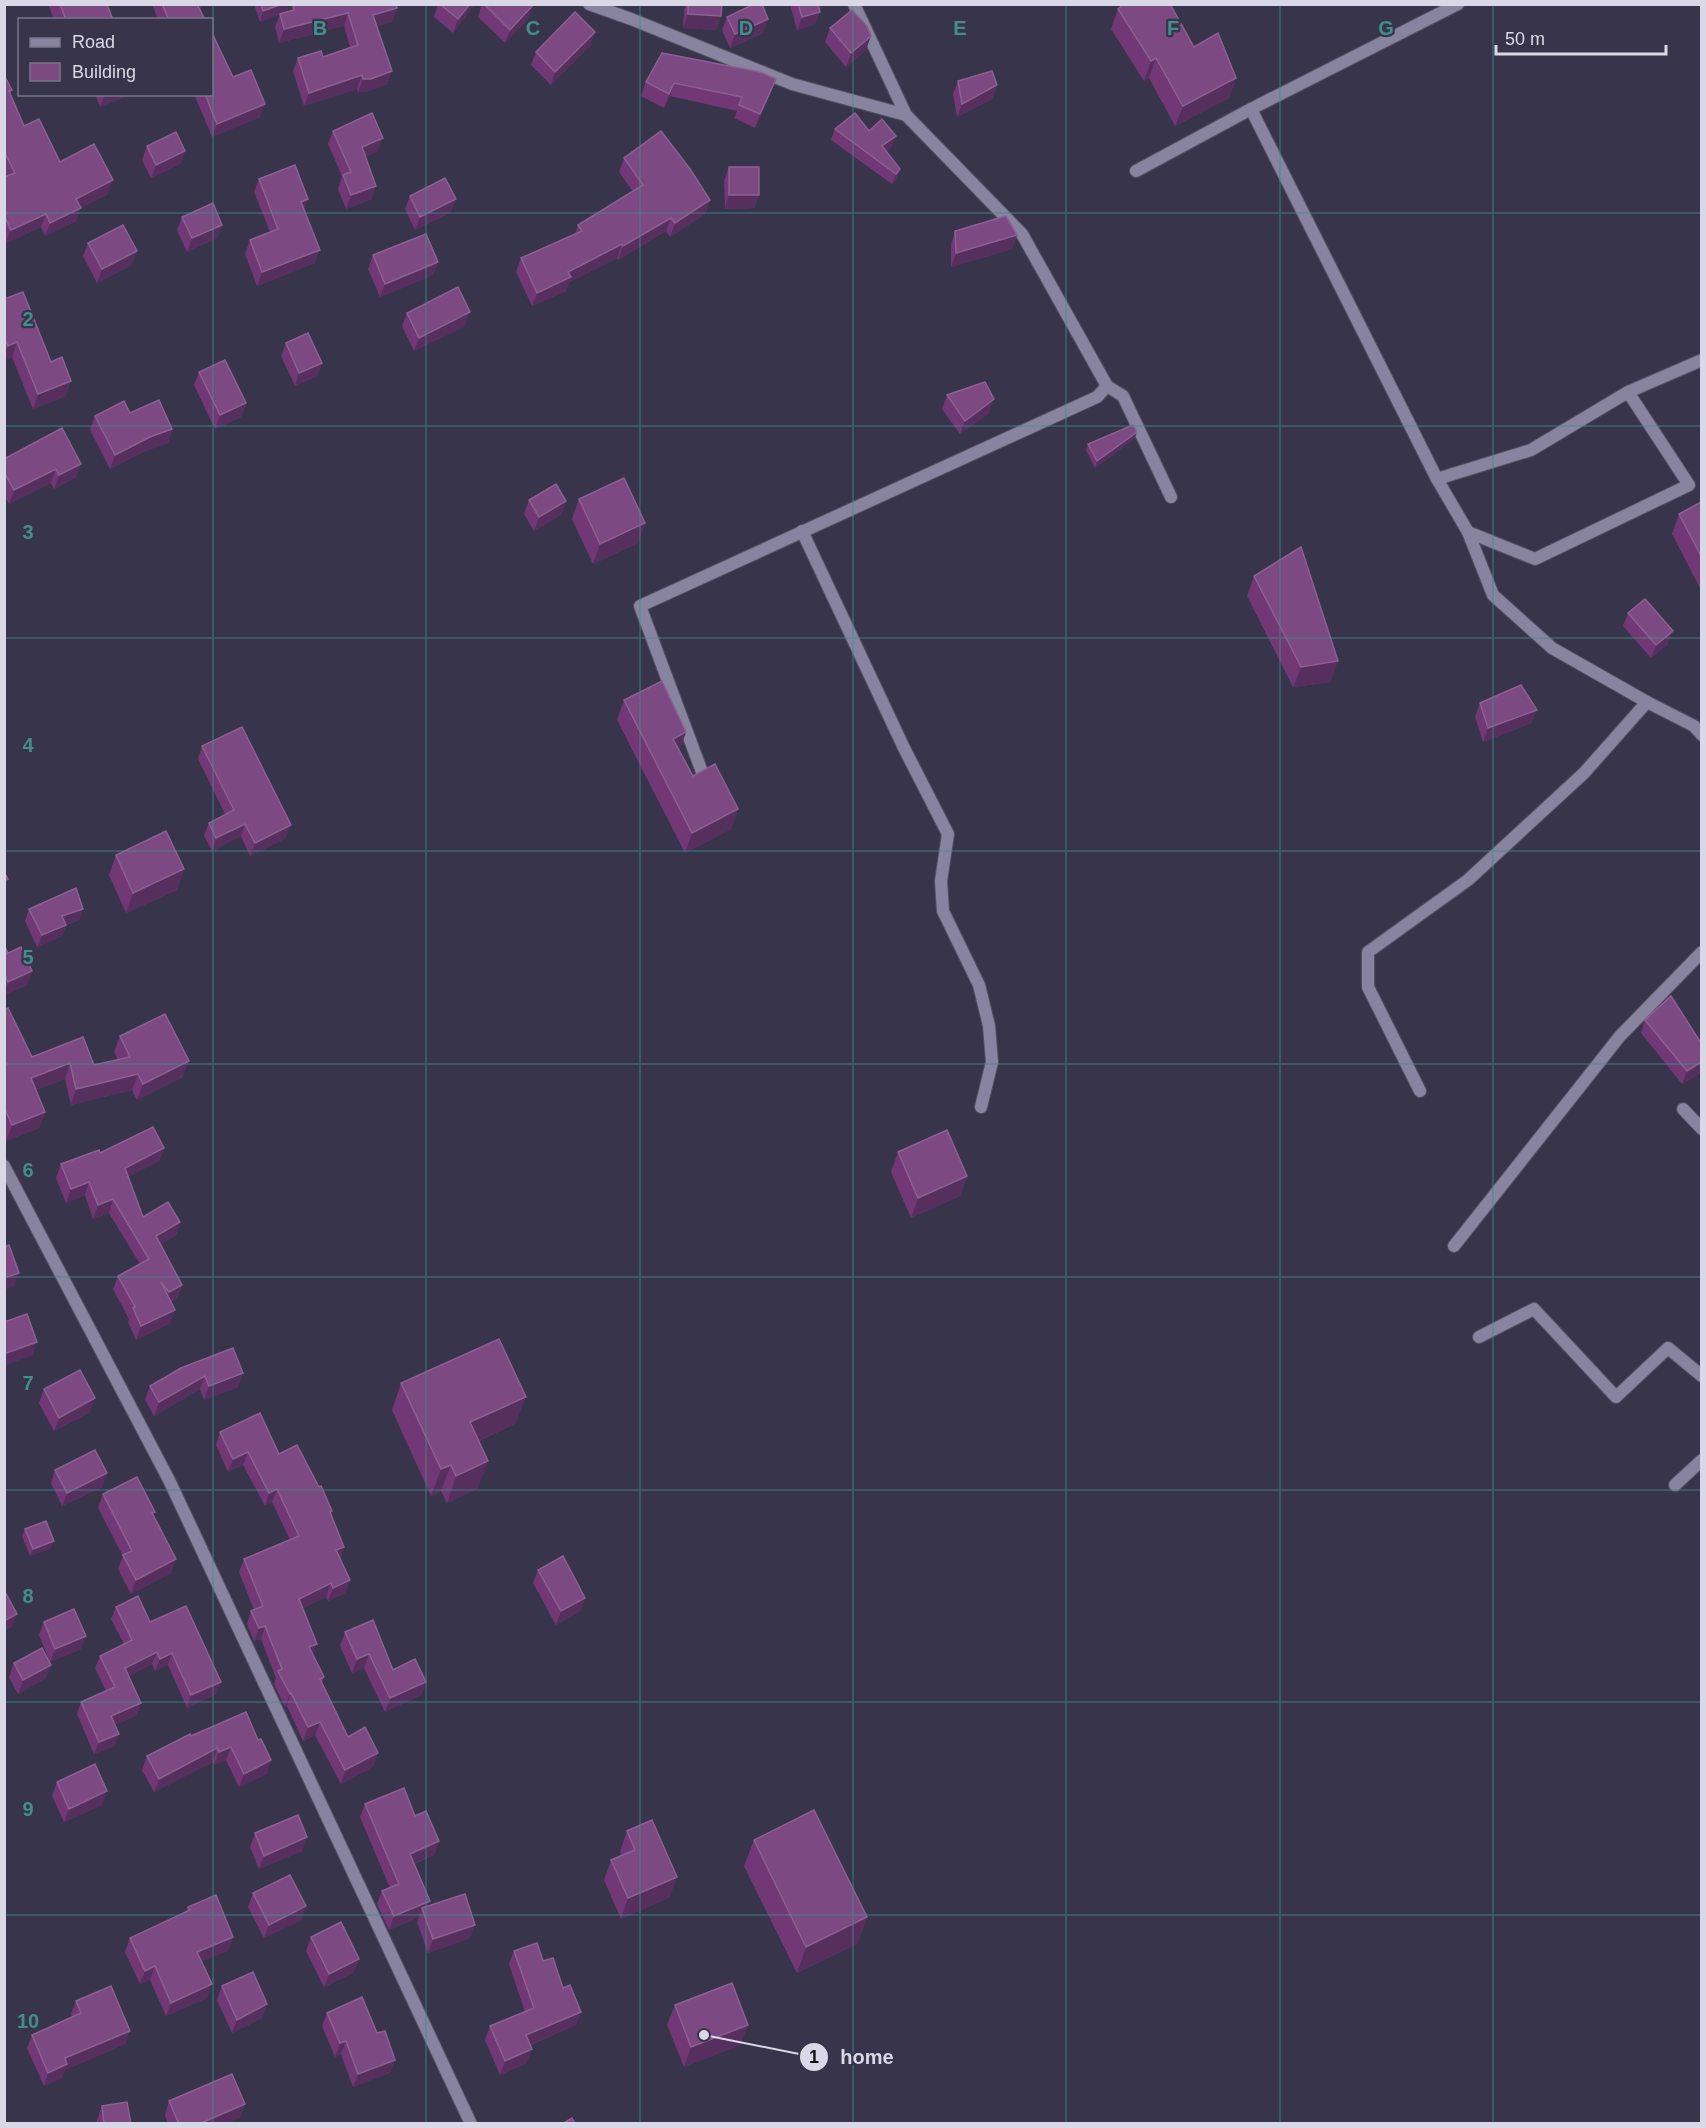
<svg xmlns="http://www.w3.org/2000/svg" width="1706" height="2128" viewBox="0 0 1706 2128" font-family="Helvetica,sans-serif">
  <rect width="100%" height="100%" fill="#38344b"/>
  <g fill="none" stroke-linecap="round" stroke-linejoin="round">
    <defs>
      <g id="street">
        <polyline points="589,4 631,19 792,84 906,115"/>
        <polyline points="854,4 906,115 1022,234 1107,386 1123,396 1171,497"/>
        <polyline points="1251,109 1437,479"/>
        <polyline points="1136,171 1251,109 1458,4"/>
        <polyline points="1628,392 1689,485 1535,559 1468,532 1437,479 1531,450 1628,392 1702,360"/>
        <polyline points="802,531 904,748 948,834 941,881 943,911 979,985 989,1026 992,1062 981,1107"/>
        <polyline points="1468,532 1493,595 1552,648 1647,702 1694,726 1702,735"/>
        <polyline points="702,772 640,606 1097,397 1107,386"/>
        <polyline points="1420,1091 1368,987 1368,952 1468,880 1584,773 1647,702"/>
        <polyline points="1683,1109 1702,1129"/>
        <polyline points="4,1166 169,1480 471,2124"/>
        <polyline points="1454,1246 1620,1036 1702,952"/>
        <polyline points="1479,1337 1534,1309 1616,1397 1668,1348 1702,1376"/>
        <polyline points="1675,1485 1702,1460"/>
      </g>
    </defs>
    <!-- street casing -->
    <use href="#street" stroke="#545063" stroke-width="14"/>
    <!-- street -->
    <use href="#street" stroke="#88839e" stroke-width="12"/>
  </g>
  <!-- wall -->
  <g fill="#723876">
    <polygon points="48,4 107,4 113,20 54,20"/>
    <polygon points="152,4 202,4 200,10 205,20 158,20"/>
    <polygon points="254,4 289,4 287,12 291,11 293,6 299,4 392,22 376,26 392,71 387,84 366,92 358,92 357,89 304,106 293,71 298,58 323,57 350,47 344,26 279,43 275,27 280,14 260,22"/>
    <polygon points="438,4 475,4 453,33 434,17"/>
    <polygon points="482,4 532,4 533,5 528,19 505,43 478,17"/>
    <polygon points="686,4 722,4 721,16 716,30 683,28 684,10"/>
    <polygon points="790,4 818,4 815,24 797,30"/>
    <polygon points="1118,9 1194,47 1236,78 1229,98 1175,126 1149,78 1144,81 1111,29"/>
    <polygon points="727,17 768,19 763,33 730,48 722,30"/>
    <polygon points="830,28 866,50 846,67 825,42"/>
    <polygon points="595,32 590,45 551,85 531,65 536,52"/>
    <polygon points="662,53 771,93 755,128 734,118 737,111 670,96 664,108 641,96 646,82"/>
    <polygon points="4,75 12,90 10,93 24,126 60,162 108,194 80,208 76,221 45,236 41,227 6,243 4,239 4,177 5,177 4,175"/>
    <polygon points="233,77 260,117 212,137 194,94 212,94"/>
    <polygon points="958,81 997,85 992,99 957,117 953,94"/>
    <polygon points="95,94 131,94 100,107"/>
    <polygon points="835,129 869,131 892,147 886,151 900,169 896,180 892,184 831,140"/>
    <polygon points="333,131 378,151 365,157 372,199 346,209 338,189 342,176 328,144"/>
    <polygon points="147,146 185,151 180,164 151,178 142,160"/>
    <polygon points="624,158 710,200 705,214 670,237 666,231 618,260 617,258 569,282 566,291 532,306 516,272 521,258 575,234 578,225 633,192 619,172"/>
    <polygon points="729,167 759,195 754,208 725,209 724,181"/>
    <polygon points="259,179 304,210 315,263 257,286 245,254 250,240 270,232 254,192"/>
    <polygon points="410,196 451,212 415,230 405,209"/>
    <polygon points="182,217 222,225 217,238 187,252 177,230"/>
    <polygon points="955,231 1017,235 1012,249 951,267 951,245"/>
    <polygon points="88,243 132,265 97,283 83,256"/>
    <polygon points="373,255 438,262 433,275 380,297 368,269"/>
    <polygon points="4,299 51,362 66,396 33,409 12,357 4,360"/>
    <polygon points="407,313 465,326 414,351 402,326"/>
    <polygon points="286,343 322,363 317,376 295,386 281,356"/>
    <polygon points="199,372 246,403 241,417 215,429 194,385"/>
    <polygon points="947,395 989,413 960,434 942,409"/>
    <polygon points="130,413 172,429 168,443 145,451 110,469 90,430 95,416"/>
    <polygon points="62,428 76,477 54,489 51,483 9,504 4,495 4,459"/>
    <polygon points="1137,432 1134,439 1095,468 1086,450 1088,444"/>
    <polygon points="579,499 645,523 638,543 593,564 572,519"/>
    <polygon points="529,500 566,501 561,515 534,531 524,514"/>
    <polygon points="1701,502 1701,587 1700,588 1672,534 1679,514"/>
    <polygon points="1254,576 1331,682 1293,687 1247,596"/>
    <polygon points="1628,613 1668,644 1651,658 1623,626"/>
    <polygon points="624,700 686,732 679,751 693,776 738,809 731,829 685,853 617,720"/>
    <polygon points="1480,703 1532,723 1483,742 1475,717"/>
    <polygon points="202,746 286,838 250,856 241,836 212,851 204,836 209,823 225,814 198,759"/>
    <polygon points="116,855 184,869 177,890 126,913 109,875"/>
    <polygon points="29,909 83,909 79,920 66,925 62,936 37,947 25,921"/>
    <polygon points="4,945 8,953 32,971 27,985 4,995"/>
    <polygon points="4,1010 32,1057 94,1065 118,1060 114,1052 120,1036 183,1077 137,1100 132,1090 71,1105 65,1079 36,1090 45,1112 39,1128 6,1141 4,1137"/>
    <polygon points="1645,1020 1701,1043 1701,1073 1682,1084 1641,1033"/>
    <polygon points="164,1148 159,1161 128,1177 143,1217 180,1222 176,1235 161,1244 182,1285 177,1298 171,1302 170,1323 136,1340 128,1322 129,1319 113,1289 118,1276 140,1264 109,1213 93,1219 85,1195 66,1203 56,1178 61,1164 100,1153"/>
    <polygon points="898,1152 967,1176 960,1196 911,1218 891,1172"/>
    <polygon points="181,1368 238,1387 204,1400 200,1389 154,1416 145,1400 150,1386"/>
    <polygon points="401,1383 516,1423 479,1441 478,1488 447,1503 441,1491 431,1496 392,1410"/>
    <polygon points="44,1389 90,1412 54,1431 39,1403"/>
    <polygon points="220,1432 279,1454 331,1515 344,1547 340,1559 350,1580 345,1593 328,1601 326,1597 303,1608 313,1655 324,1677 322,1682 348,1737 374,1766 341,1784 315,1735 303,1741 287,1706 285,1707 274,1684 276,1678 261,1639 254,1641 247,1624 251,1611 254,1610 239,1572 244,1559 290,1540 272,1502 265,1506 243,1465 228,1472 216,1445"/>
    <polygon points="55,1470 107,1473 102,1487 62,1506 51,1483"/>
    <polygon points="103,1494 154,1516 176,1559 171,1573 131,1594 118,1569 123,1556 98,1508"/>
    <polygon points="25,1529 51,1548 30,1556 22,1536"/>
    <polygon points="538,1570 585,1598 580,1611 556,1625 533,1583"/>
    <polygon points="116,1607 150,1622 216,1694 187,1708 168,1665 155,1671 152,1664 129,1676 137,1715 115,1725 119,1734 114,1746 94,1754 77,1714 81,1702 106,1691 95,1668 100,1656 124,1644 111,1619"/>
    <polygon points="44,1622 81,1649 50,1662 39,1635"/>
    <polygon points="345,1632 393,1670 426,1682 421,1695 385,1712 364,1668 352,1673 340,1646"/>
    <polygon points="14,1663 51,1665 46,1678 18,1694 9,1677"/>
    <polygon points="246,1712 267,1774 239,1787 226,1760 214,1765 213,1762 154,1792 142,1770 147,1756"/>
    <polygon points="57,1782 102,1805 64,1822 52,1796"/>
    <polygon points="365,1804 415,1816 439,1841 434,1855 414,1864 430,1901 428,1906 470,1938 428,1953 417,1922 419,1917 389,1930 377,1904 382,1891 390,1888 360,1817"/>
    <polygon points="627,1831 670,1897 621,1919 604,1880 611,1860 622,1856 620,1852"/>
    <polygon points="255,1833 302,1851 259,1869 250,1847"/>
    <polygon points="754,1840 867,1917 857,1944 797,1973 744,1866"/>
    <polygon points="253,1893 306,1906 301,1920 264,1938 248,1907"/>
    <polygon points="188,1907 233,1937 228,1951 201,1961 207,1998 166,2016 150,1980 140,1984 125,1952 130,1938 186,1912"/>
    <polygon points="311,1937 354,1972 324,1987 306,1951"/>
    <polygon points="514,1951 543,1961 581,2012 576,2025 530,2045 527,2063 500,2075 485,2040 490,2026 525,2012 509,1964"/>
    <polygon points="222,1986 267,2004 262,2018 232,2033 217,2000"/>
    <polygon points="76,2001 130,2031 125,2044 65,2070 62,2078 44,2086 27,2048 32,2035 72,2017 71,2014"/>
    <polygon points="675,2005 748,2025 740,2045 684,2067 667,2025"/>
    <polygon points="327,2013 390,2073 353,2087 341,2054 335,2057 322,2026"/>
    <polygon points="169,2101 245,2104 240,2117 225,2124 168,2124 165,2115"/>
    <polygon points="102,2106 131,2124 97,2124 97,2120"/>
  </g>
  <!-- shaded-wall -->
  <g fill="#562f5f">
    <polygon points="194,4 202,4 200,10"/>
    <polygon points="282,4 289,4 287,12 260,22 263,11"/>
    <polygon points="470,4 475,4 453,33 458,19"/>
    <polygon points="533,5 528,19 505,43 510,30"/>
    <polygon points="397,8 392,22 368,29 373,15"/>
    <polygon points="820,12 815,24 797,30 802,17"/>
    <polygon points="348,13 344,26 279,43 284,29"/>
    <polygon points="688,14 721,16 716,30 683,28"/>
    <polygon points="768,19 763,33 730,48 735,34"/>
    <polygon points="595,32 590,45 551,85 555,72"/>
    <polygon points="871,36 866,50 846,67 851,53"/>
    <polygon points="1156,58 1149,78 1144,81 1151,61"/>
    <polygon points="392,71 387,84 366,92 358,92 363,79"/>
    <polygon points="362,75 357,89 304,106 309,93"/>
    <polygon points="1236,78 1229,98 1175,126 1183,106"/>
    <polygon points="776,79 771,93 755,128 760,114"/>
    <polygon points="674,83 670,96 664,108 669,94"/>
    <polygon points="997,85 992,99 957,117 962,104"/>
    <polygon points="105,94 131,94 100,107"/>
    <polygon points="265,104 260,117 212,137 217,124"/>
    <polygon points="896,136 892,147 878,157 882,146"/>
    <polygon points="383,138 378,151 357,161 362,147"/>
    <polygon points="185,151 180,164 151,178 156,165"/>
    <polygon points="900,169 896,180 892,184 896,174"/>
    <polygon points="113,180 108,194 80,208 76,221 45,236 50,223 76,199"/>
    <polygon points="376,186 372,199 346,209 351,195"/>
    <polygon points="729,195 759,195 754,208 725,209"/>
    <polygon points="308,199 303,212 301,202"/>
    <polygon points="456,199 451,212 415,230 420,217"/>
    <polygon points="710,200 705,214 670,237 675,223"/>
    <polygon points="46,214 41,227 6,243 11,230"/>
    <polygon points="671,218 666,231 618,260 623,246"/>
    <polygon points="222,225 217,238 187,252 192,238"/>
    <polygon points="1017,235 1012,249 951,267 956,253"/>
    <polygon points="622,244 617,258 569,282 566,291 532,306 537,293 568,272"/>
    <polygon points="320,250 315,263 257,286 262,272"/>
    <polygon points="137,251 132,265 97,283 102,269"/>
    <polygon points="438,262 433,275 380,297 385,284"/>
    <polygon points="470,312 465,326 414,351 419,338"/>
    <polygon points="17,342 12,357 4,360 4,354 8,346"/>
    <polygon points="322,363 317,376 295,386 299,373"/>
    <polygon points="71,381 66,396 33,409 38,394"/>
    <polygon points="994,399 989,413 960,434 965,421"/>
    <polygon points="246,403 241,417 215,429 220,415"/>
    <polygon points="172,429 168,443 145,451 110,469 115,455 150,437"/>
    <polygon points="1137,432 1134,439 1095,468 1097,461"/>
    <polygon points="81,464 76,477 54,489 59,475"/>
    <polygon points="56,469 51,483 9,504 14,490"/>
    <polygon points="566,501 561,515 534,531 539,517"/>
    <polygon points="645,523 638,543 593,564 600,544"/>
    <polygon points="1673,631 1668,644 1651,658 1656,645"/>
    <polygon points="1338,661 1331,682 1293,687 1301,667"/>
    <polygon points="1537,710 1532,723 1483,742 1488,728"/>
    <polygon points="686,732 679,752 673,739"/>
    <polygon points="738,809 731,829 685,853 692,833"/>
    <polygon points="245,824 241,836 212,851 216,838"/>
    <polygon points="291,825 286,838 250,856 255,843"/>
    <polygon points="184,869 177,890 126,913 133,893"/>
    <polygon points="8,879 4,889 4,881"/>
    <polygon points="83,909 79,920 57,927 62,916"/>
    <polygon points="66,925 62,936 37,947 42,935"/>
    <polygon points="32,971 27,985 4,995 8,982"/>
    <polygon points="189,1061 183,1077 137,1100 143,1084"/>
    <polygon points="1701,1062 1701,1073 1682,1084 1687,1071"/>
    <polygon points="70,1063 65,1079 25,1094 31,1078"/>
    <polygon points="138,1074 132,1090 71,1105 76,1089"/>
    <polygon points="45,1112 39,1128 6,1141 12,1125"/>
    <polygon points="164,1148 159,1161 120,1181 125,1168"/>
    <polygon points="967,1176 960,1196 911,1218 918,1198"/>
    <polygon points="89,1182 85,1195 66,1203 71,1189"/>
    <polygon points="113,1199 109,1213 93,1219 98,1205"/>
    <polygon points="180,1222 176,1235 152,1250 156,1236"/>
    <polygon points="19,1273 14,1286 4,1290 4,1278"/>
    <polygon points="182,1285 177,1298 164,1306 169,1292"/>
    <polygon points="175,1310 170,1323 136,1340 141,1326"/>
    <polygon points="37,1342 32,1356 4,1366 4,1354"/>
    <polygon points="243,1373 238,1387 204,1400 209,1386"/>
    <polygon points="205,1376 200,1389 154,1416 159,1402"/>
    <polygon points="526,1397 516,1423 461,1449 470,1422"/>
    <polygon points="95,1398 90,1412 54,1431 59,1418"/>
    <polygon points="248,1452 243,1465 228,1472 233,1459"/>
    <polygon points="488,1461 478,1488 447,1503 456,1476"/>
    <polygon points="451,1465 441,1491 431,1496 441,1469"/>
    <polygon points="107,1473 102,1487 62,1506 67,1493"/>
    <polygon points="277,1489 272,1502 265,1506 269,1493"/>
    <polygon points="54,1541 51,1548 30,1556 33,1549"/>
    <polygon points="344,1547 339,1560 336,1550"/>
    <polygon points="176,1559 171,1573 131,1594 136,1580"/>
    <polygon points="350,1580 345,1593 328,1601 333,1588"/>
    <polygon points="331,1583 326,1597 295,1612 299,1599"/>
    <polygon points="585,1598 580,1611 556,1625 561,1611"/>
    <polygon points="17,1614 12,1627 4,1631 4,1621"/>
    <polygon points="265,1626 261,1639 254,1641 259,1628"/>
    <polygon points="86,1636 81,1649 50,1662 55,1649"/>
    <polygon points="317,1644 312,1657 309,1647"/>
    <polygon points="157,1652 152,1664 121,1680 125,1668"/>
    <polygon points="172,1653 168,1665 155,1671 160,1659"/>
    <polygon points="369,1654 364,1668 352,1673 357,1659"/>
    <polygon points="51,1665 46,1678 18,1694 23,1680"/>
    <polygon points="221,1682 216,1694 187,1708 191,1695"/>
    <polygon points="426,1682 421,1695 385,1712 390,1698"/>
    <polygon points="291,1693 287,1706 285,1707 290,1694"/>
    <polygon points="141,1703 137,1715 107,1729 111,1716"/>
    <polygon points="320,1722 315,1735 303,1741 308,1727"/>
    <polygon points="119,1734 114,1746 94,1754 99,1742"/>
    <polygon points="231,1747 226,1760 214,1765 219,1752"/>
    <polygon points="217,1748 213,1762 154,1792 159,1779"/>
    <polygon points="378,1753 374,1766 341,1784 345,1770"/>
    <polygon points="271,1760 267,1774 239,1787 244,1774"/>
    <polygon points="107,1791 102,1805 64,1822 69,1809"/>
    <polygon points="307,1837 302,1851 259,1869 264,1856"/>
    <polygon points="439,1841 434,1855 405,1867 410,1854"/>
    <polygon points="677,1877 670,1897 621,1919 628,1898"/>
    <polygon points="430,1901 425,1915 422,1908 419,1917 389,1930 394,1916"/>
    <polygon points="306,1906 301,1920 264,1938 269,1925"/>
    <polygon points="867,1917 857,1944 797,1973 806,1947"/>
    <polygon points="475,1925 470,1938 428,1953 433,1939"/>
    <polygon points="233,1937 228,1951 192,1965 197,1952"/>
    <polygon points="359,1959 354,1972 324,1987 329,1974"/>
    <polygon points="155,1966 150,1980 140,1984 145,1971"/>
    <polygon points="212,1984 207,1998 166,2016 171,2003"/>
    <polygon points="267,2004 262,2018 232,2033 237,2020"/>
    <polygon points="581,2012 576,2025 521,2048 526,2035"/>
    <polygon points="748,2025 740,2045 684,2067 691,2047"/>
    <polygon points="130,2031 125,2044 65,2070 62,2078 44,2086 48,2073 65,2058"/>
    <polygon points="346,2041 341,2054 335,2057 340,2043"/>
    <polygon points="532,2049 527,2063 500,2075 505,2061"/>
    <polygon points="395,2060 390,2073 353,2087 358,2074"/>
    <polygon points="245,2104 240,2117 225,2124 199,2124"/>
  </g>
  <!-- building -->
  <g fill="#7d4982" stroke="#8c6092" stroke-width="1.5">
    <polygon points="60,4 107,4 113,20 66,20"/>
    <polygon points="162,4 197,4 205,20 169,20"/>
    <polygon points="261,4 282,4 263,11"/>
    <polygon points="299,4 396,4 397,8 373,15 392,71 371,79 363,79 362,75 309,93 298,58 321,51 323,57 358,45 348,13 284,29 280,14 294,10 293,6"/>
    <polygon points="440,4 470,4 458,19"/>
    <polygon points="484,4 532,4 533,5 510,30"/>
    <polygon points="688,4 722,4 721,16 688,14"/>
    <polygon points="754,4 762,4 768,19 735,34 727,17"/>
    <polygon points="798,4 818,4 820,12 802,17"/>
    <polygon points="1124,4 1170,4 1194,47 1218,33 1236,78 1183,106 1156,58 1151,61 1118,9"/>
    <polygon points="852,10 867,26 871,36 851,53 830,28"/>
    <polygon points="575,12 595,32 555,72 536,52"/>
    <polygon points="212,33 233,77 251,70 265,104 217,124 205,94 212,94"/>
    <polygon points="662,53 760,72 776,79 760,114 739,105 742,97 674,83 669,94 646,82"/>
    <polygon points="992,71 997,85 962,104 958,81"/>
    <polygon points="4,75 12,90 9,91 24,126 39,119 60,162 94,144 113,180 76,199 81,208 50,223 46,214 11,230 4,215 4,177 15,173 4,151"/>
    <polygon points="372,113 383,138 362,147 376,186 351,195 343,175 351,172 333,131"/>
    <polygon points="855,113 869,131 882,119 896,136 882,146 900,169 896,174 835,129"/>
    <polygon points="661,131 690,169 710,200 675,223 671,218 623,246 622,244 568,272 571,277 537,293 521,258 582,231 578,225 643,185 624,158"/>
    <polygon points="176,132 185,151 156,165 147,146"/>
    <polygon points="295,165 308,199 301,202 320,250 262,272 250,240 278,229 259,179"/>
    <rect x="729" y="167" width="30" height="28"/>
    <polygon points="445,178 456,199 420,217 410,196"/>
    <polygon points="213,203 222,225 192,238 182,217"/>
    <polygon points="1006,216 1017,235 956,253 955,231"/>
    <polygon points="123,225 137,251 102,269 88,243"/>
    <polygon points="426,234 438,262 385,284 373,255"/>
    <polygon points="458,287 470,312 419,338 407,313"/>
    <polygon points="23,292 51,362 62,357 71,381 38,394 17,342 8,346 4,338 4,299"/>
    <polygon points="308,333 322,363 299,373 286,343"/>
    <polygon points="225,360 246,403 220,415 199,372"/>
    <polygon points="985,382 994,399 965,421 947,395"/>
    <polygon points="159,400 172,429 150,437 115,455 95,416 124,401 130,413"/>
    <polygon points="1133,425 1137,432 1097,461 1088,444"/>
    <polygon points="62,428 81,464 59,475 56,469 14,490 4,472 4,459"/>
    <polygon points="624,478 645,523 600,544 579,499"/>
    <polygon points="556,484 566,501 539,517 529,500"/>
    <polygon points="1701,502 1701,556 1679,514"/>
    <polygon points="1301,547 1338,661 1301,667 1254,576"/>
    <polygon points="1645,599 1673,631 1656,645 1628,613"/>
    <polygon points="662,681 686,732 673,739 693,776 715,764 738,809 692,833 624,700"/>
    <polygon points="1521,685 1537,710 1488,728 1480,703"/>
    <polygon points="242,727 291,825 255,843 245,824 216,838 209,823 234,810 202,746"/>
    <polygon points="166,831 184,869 133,893 116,855"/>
    <polygon points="4,872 8,879 4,881"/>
    <polygon points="76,888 83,909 62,916 66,925 42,935 29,909"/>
    <polygon points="4,945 8,953 4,954"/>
    <polygon points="21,947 32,971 8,982 4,973 4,955"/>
    <polygon points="1671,996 1701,1043 1701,1062 1687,1071 1645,1020"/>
    <polygon points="8,1008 32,1057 83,1037 94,1065 130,1057 120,1036 165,1014 189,1061 143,1084 138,1074 76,1089 70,1063 31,1078 45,1112 12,1125 4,1107 4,1010"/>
    <polygon points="153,1127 164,1148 125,1168 143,1217 168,1202 180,1222 156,1236 182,1285 169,1292 161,1282 175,1310 141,1326 133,1308 135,1307 118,1276 149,1259 113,1199 98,1205 89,1182 71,1189 61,1164 99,1150 100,1153"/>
    <polygon points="947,1130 967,1176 918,1198 898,1152"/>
    <polygon points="9,1245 19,1273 4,1278 4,1247"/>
    <polygon points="27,1314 37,1342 4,1354 4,1322"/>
    <polygon points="499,1339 526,1397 470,1422 488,1461 456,1476 451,1465 441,1469 401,1383"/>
    <polygon points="233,1348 243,1373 209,1386 205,1376 159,1402 150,1386 181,1368"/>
    <polygon points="80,1370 95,1398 59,1418 44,1389"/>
    <polygon points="260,1413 279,1454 297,1445 319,1487 321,1486 332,1511 330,1512 344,1547 336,1550 350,1580 333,1588 331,1583 299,1599 317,1644 309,1647 324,1677 320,1679 348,1737 365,1727 378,1753 345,1770 320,1722 308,1727 291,1693 290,1694 278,1671 282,1669 265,1626 259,1628 251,1611 263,1606 244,1559 299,1536 277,1489 269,1493 248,1452 233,1459 220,1432"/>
    <polygon points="95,1450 107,1473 67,1493 55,1470"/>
    <polygon points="137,1477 155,1512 152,1513 176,1559 136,1580 123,1555 132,1551 103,1494"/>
    <polygon points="46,1521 54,1541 33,1549 25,1529"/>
    <polygon points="563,1556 585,1598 561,1611 538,1570"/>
    <polygon points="4,1590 17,1614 4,1621"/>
    <polygon points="138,1596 150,1622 186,1606 221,1682 191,1695 172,1653 160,1659 157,1652 125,1668 141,1703 111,1716 119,1734 99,1742 81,1702 115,1687 100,1656 132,1640 116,1607"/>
    <polygon points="74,1609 86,1636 55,1649 44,1622"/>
    <polygon points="373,1620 393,1670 415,1659 426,1682 390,1698 369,1654 357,1659 345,1632"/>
    <polygon points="42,1648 51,1665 23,1680 14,1663"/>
    <polygon points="246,1712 258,1740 261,1739 271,1760 244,1774 231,1747 219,1752 217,1748 159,1779 147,1756 190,1734 191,1736"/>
    <polygon points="95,1764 107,1791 69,1809 57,1782"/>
    <polygon points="404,1788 415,1816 426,1811 439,1841 410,1854 430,1901 394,1916 382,1891 399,1884 365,1804"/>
    <polygon points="814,1810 867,1917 806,1947 754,1840"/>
    <polygon points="298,1815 307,1837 264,1856 255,1833"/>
    <polygon points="652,1820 677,1877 628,1898 611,1860 635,1850 627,1831"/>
    <polygon points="290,1875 306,1906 269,1925 253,1893"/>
    <polygon points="465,1894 475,1925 433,1939 422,1908"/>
    <polygon points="216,1895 233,1937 197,1952 212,1984 171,2003 155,1966 145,1971 130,1938 190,1910 188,1907"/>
    <polygon points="341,1922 359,1959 329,1974 311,1937"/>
    <polygon points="537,1943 543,1961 553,1958 563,1988 570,1985 581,2012 526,2035 532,2049 505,2061 490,2026 534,2008 514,1951"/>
    <polygon points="253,1972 267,2004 237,2020 222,1986"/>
    <polygon points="732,1983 748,2025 691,2047 675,2005"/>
    <polygon points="111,1986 130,2031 65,2058 67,2064 48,2073 32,2035 81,2013 76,2001"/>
    <polygon points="362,1997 377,2033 385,2031 395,2060 358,2074 346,2041 340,2043 327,2013"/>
    <polygon points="232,2074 245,2104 199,2124 179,2124 169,2101"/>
    <polygon points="127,2102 131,2124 104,2124 102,2106"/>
    <polygon points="572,2118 575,2124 562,2124"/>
  </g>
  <!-- grid -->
  <path fill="none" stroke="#428e8c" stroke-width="1.5" stroke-opacity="0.55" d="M213,4V2124M426,4V2124M640,4V2124M853,4V2124M1066,4V2124M1280,4V2124M1493,4V2124M4,213H1702M4,426H1702M4,638H1702M4,851H1702M4,1064H1702M4,1277H1702M4,1490H1702M4,1702H1702M4,1915H1702"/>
  <g font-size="20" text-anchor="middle" font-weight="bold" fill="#428e8c" stroke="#38344b" stroke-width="4.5" stroke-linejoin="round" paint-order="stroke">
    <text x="320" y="35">B</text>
    <text x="533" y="35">C</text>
    <text x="746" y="35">D</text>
    <text x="960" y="35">E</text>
    <text x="1173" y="35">F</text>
    <text x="1386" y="35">G</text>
    <text x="28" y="326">2</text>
    <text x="28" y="539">3</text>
    <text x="28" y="752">4</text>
    <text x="28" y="964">5</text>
    <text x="28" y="1177">6</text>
    <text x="28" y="1390">7</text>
    <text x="28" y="1603">8</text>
    <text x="28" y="1816">9</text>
    <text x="28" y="2028">10</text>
  </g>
  <!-- callouts -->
  <path fill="none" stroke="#dad8e7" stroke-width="2" d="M704 2035L814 2057"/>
  <g fill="#dad8e7" stroke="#38344b" stroke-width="2">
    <circle cx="704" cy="2035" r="6"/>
    <circle cx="814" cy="2057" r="15"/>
  </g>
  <g font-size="18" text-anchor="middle" font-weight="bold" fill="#111">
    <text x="814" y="2063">1</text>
  </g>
  <g font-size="20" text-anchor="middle" font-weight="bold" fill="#dad8e7" stroke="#38344b" stroke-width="4.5" stroke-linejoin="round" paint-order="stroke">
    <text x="867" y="2064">home</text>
  </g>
  <!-- border -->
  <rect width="1706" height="2128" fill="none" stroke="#dad8e7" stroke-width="12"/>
  <!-- legend -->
  <rect x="18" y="18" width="195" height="78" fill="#38344b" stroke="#797689" stroke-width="1.5"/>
  <rect x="30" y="38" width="30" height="9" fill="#88839e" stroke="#797689" stroke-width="1.5"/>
  <text x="72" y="48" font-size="18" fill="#dad8e7">Road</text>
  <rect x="30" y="63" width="30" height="18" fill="#7d4982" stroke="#797689" stroke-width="1.5"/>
  <text x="72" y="78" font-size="18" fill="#dad8e7">Building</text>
  <!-- scale -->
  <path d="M1496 45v9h170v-9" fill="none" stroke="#dad8e7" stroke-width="3"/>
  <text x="1505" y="45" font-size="18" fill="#dad8e7" stroke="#38344b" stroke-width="4.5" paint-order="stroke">50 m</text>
</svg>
